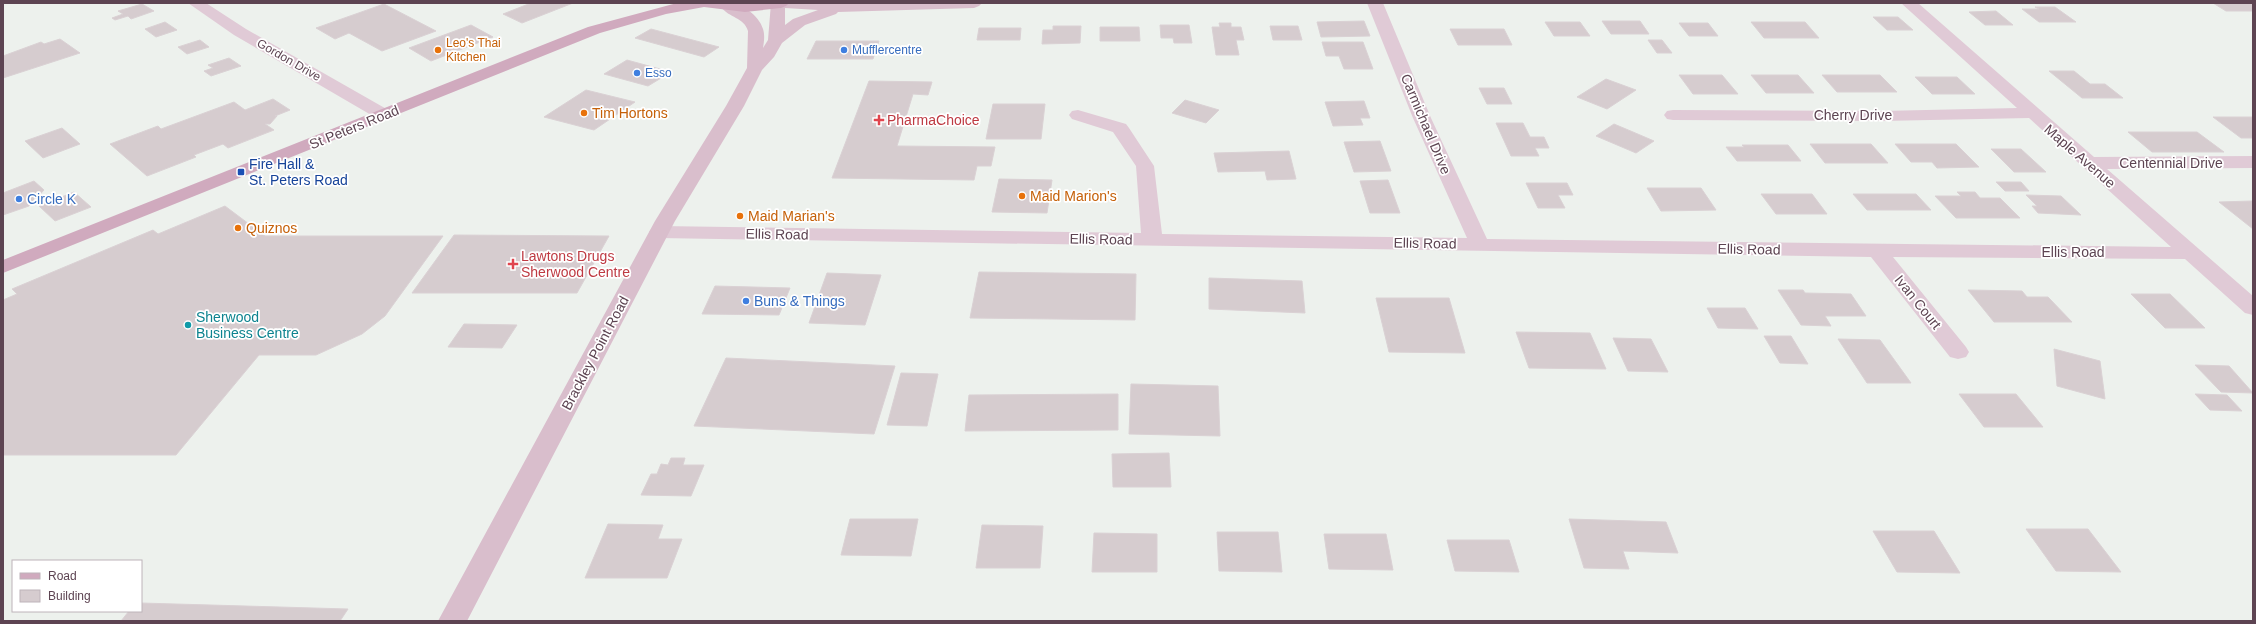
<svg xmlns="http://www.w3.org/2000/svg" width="2256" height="624" viewBox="0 0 2256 624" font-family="Helvetica,sans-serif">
  <rect width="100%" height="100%" fill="#edf1ed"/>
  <!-- building -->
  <g fill="#d6cccf" stroke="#dad1d4">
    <polygon points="531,3 573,3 522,23 503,14"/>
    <polygon points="2213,3 2253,3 2253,11 2226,11"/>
    <polygon points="142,4 154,11 131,19 128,16 115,20 112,18 123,14 118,11"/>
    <polygon points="384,4 436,31 382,51 349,33 335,39 316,28"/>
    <polygon points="2035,7 2055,7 2076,22 2039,22 2022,9 2039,9"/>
    <polygon points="1996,11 2013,25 1985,25 1969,12"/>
    <polygon points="1873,17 1898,17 1913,30 1887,30"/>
    <polygon points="1364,21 1370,36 1321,37 1317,22"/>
    <polygon points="1602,21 1640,21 1649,34 1611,34"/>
    <polygon points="165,22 177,30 156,37 145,29"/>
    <polygon points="1545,22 1580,22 1590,36 1554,36"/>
    <polygon points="1751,22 1805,22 1819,38 1764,38"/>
    <polygon points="1219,23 1231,23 1231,27 1241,27 1244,40 1236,40 1239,55 1216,55 1212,27 1220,27"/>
    <polygon points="1679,23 1708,23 1718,36 1689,36"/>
    <polygon points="471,25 493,37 431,61 409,48"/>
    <polygon points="1160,25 1189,25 1192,43 1174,43 1173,38 1161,38"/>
    <polygon points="1053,26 1081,26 1080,43 1042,44 1043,30 1053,30"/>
    <polygon points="1270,26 1298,26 1302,40 1273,40"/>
    <polygon points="1100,27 1139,27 1140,41 1100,41"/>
    <polygon points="979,28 1021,28 1020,40 977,40"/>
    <polygon points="651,29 719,47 704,57 635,38"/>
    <polygon points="1450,29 1504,29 1512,45 1458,45"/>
    <polygon points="60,39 80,53 3,78 3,56 41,42 44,44"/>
    <polygon points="200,40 209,47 187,54 178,47"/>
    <polygon points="1648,40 1662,40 1672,53 1657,53"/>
    <polygon points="816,41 879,41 873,59 807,59"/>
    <polygon points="1322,42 1363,42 1373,69 1344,69 1339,56 1326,56"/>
    <polygon points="229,58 241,66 211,76 204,71 213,68 208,65"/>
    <polygon points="627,60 671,72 648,86 604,74"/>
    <polygon points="2049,71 2074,71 2090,84 2105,84 2123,98 2082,98"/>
    <polygon points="1679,75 1722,75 1738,94 1693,94"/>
    <polygon points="1751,75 1798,75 1814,93 1766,93"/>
    <polygon points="1822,75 1880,75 1897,92 1837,92"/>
    <polygon points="1915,77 1957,77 1975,94 1932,94"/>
    <polygon points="1606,79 1636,90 1607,109 1577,97"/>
    <polygon points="869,81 932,82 928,95 913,94 897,146 995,147 991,166 977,166 974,180 832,178"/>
    <polygon points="1479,88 1504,88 1512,104 1487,104"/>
    <polygon points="586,90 635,102 594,130 544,117"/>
    <polygon points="273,99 290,110 275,116 277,116 270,124 265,124 274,130 228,148 223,144 194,155 196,157 147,176 110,144 158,126 161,129 234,102 245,110"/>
    <polygon points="1185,100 1219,110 1206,123 1172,113"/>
    <polygon points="1364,101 1370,118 1360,118 1363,125 1333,126 1325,102"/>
    <polygon points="993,104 1045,104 1041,139 986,139"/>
    <polygon points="2213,117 2253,117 2253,138 2241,138"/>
    <polygon points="1496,123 1523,123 1530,137 1544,137 1549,148 1535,148 1539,156 1511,156"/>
    <polygon points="1614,124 1633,132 1654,141 1636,153 1596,136"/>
    <polygon points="62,128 80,144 43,158 25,141"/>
    <polygon points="2128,132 2197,132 2224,152 2152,152"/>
    <polygon points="1380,141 1391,171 1354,172 1344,142"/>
    <polygon points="1810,144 1871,144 1888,163 1825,163"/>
    <polygon points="1895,144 1956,144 1979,167 1937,168 1932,162 1911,162"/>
    <polygon points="1742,145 1788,145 1801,161 1737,161 1726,147 1744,147"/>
    <polygon points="1991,149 2021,149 2046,172 2014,172"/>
    <polygon points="1289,151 1296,179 1267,180 1265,171 1218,172 1214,153"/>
    <polygon points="999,179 1052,180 1047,213 992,212"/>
    <polygon points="1388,180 1400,213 1370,213 1360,181"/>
    <polygon points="34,181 44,190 29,206 3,215 3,193"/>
    <polygon points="1996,182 2021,182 2029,191 2005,191"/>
    <polygon points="1526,183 1567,183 1573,195 1558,195 1565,208 1538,208"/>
    <polygon points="1647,188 1701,188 1716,210 1661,211"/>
    <polygon points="74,192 91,207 55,221 39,206"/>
    <polygon points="1957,192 1975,192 1980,198 2000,198 2020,218 1956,218 1935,196 1961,196"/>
    <polygon points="1761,194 1812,194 1827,214 1776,214"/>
    <polygon points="1853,194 1916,194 1931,210 1867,210"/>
    <polygon points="2026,195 2061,196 2081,215 2038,213 2032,206 2037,206"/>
    <polygon points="2252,201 2253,229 2219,202"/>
    <polygon points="225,206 265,236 443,236 385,316 362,334 316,355 259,355 176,455 3,455 3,300 17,294 12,289 153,230 158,234"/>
    <polygon points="454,235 609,236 577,293 412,293"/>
    <polygon points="979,272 1136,274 1135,320 970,318"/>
    <polygon points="827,273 881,275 865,325 809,323"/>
    <polygon points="1209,278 1302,281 1305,313 1209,309"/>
    <polygon points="715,286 790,288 779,315 702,314"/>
    <polygon points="1778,290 1803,290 1805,293 1851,294 1866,316 1825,316 1831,326 1801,325"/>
    <polygon points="1968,290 2022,291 2027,297 2048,297 2072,322 1994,322"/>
    <polygon points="2131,294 2170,294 2205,328 2165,328"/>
    <polygon points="1376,298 1449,298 1465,353 1389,352"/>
    <polygon points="1707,308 1745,308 1758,329 1718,328"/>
    <polygon points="464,324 517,325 502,348 448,347"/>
    <polygon points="1516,332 1590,333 1606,369 1529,368"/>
    <polygon points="1764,336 1791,336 1808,364 1780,363"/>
    <polygon points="1613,338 1651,339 1668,372 1628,371"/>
    <polygon points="1838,339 1880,340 1911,383 1867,383"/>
    <polygon points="2054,349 2100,361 2105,399 2057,386"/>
    <polygon points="726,358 895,366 874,434 694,426"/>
    <polygon points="2195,365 2229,366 2253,393 2221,392"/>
    <polygon points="901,373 938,374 927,426 887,425"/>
    <polygon points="1131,384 1218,386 1220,436 1129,434"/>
    <polygon points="1118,394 1118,430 965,431 969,395"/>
    <polygon points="1959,394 2016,394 2043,427 1984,427"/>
    <polygon points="2195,394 2227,395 2242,411 2210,410"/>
    <polygon points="1169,453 1171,487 1113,487 1112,454"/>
    <polygon points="671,458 685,458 683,465 704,465 691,496 641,495 651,474 657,474 661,464 668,465"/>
    <polygon points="850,519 918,519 911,556 841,555"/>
    <polygon points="1569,519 1666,522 1678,553 1623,551 1629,569 1584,568"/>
    <polygon points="608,524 663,525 658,539 682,539 667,578 585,578"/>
    <polygon points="982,525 1043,526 1040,568 976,568"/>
    <polygon points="2026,529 2088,529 2121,572 2056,571"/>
    <polygon points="1873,531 1934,531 1960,573 1897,572"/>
    <polygon points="1217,532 1278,532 1282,572 1219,571"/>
    <polygon points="1094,533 1157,534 1157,572 1092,572"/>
    <polygon points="1324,534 1386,534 1393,570 1329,569"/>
    <polygon points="1447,540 1509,540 1519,572 1455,571"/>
    <polygon points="141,603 348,609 340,621 121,621 129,611 141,611"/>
  </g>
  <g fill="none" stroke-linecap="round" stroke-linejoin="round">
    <!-- minor -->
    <g fill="#e0cad6" fill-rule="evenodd">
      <polygon points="188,3 206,3 246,29 390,111 393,115 390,119 378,119 234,35"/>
      <polygon points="1367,3 1383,3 1431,118 1487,239 2171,247 2029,118 1881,121 1673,120 1667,119 1664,115 1667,111 1673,110 1881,111 2017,108 1901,3 1918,3 2094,157 2253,156 2253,168 2107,169 2253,296 2253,315 2245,313 2185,259 1893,257 1966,347 1969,352 1966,357 1958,359 1950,357 1871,257 659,238 652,236 649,232 652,228 659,226 1141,233 1136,166 1113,132 1072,119 1069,115 1072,111 1078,110 1126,124 1129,128 1154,166 1162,234 1467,238 1413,118"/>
    </g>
    <!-- secondary -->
    <path fill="#d9becc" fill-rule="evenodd" d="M727,3C741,3 759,15 763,29C765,35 764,42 763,48L768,40L771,3H982L979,6L974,8L838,12L836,14L805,25L782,43L774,57L762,70L744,106L675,221L467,621H438L655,221L726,106L747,68L748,31C744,17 729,18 721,7ZM785,8L818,10L793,19L785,25Z"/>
    <!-- primary -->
    <polygon fill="#d0aabe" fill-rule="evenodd" points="677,3 789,3 786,6 781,8 745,12 704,7 666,14 600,33 3,273 3,260 588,27"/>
  </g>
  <!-- markers -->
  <g fill="#e8710a" stroke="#fff" stroke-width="1.5">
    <circle cx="438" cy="50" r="4"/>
    <circle cx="584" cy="113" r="4"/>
    <circle cx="1022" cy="196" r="4"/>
    <circle cx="740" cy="216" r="4"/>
    <circle cx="238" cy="228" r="4"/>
  </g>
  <g fill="#3f7fe0" stroke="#fff" stroke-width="1.5">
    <circle cx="844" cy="50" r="4"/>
    <circle cx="637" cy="73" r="4"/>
    <circle cx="19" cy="199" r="4"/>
    <circle cx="746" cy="301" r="4"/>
  </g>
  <g fill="#e0444e" stroke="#fff" stroke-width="1.5">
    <path d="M877 114h4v4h4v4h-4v4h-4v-4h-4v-4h4z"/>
    <path d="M511 258h4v4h4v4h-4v4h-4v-4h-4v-4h4z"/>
  </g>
  <rect fill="#1a4fb4" stroke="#fff" stroke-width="1.5" x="237" y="168" width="8" height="8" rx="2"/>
  <circle fill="#0f9aa8" stroke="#fff" stroke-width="1.5" cx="188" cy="325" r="4"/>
  <g text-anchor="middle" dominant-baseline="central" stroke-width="3.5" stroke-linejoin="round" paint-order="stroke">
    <!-- far-food labels -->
    <g font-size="12" fill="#c56008" stroke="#fff" text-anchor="start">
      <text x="446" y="43">Leo's Thai<tspan x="446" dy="14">Kitchen</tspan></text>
    </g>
    <!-- far-shop labels -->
    <g font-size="12" fill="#366cbe" stroke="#fff" text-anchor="start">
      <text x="852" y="50">Mufflercentre</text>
      <text x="645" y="73">Esso</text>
    </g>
    <!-- far-street labels -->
    <g font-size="12" fill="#5d4452" stroke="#fff">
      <text transform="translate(289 60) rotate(30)">Gordon Drive</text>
    </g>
    <!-- food labels -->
    <g font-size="14" fill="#c56008" stroke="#fff" text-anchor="start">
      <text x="592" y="113">Tim Hortons</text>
      <text x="1030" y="196">Maid Marion's</text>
      <text x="748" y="216">Maid Marian's</text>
      <text x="246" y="228">Quiznos</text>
    </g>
    <!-- street labels -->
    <g font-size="14" fill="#5d4452" stroke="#fff">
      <text x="1853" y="115">Cherry Drive</text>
      <text transform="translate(1426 124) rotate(67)">Carmichael Drive</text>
      <text transform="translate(354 127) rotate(-22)">St Peters Road</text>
      <text transform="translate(2080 156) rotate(41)">Maple Avenue</text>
      <text x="2171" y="163">Centennial Drive</text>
      <text transform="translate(777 234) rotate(1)">Ellis Road</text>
      <text transform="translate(1101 239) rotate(1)">Ellis Road</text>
      <text transform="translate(1425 243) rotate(1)">Ellis Road</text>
      <text transform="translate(1749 249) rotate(1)">Ellis Road</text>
      <text x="2073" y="252">Ellis Road</text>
      <text transform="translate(1918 302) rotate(51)">Ivan Court</text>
      <text transform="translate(595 353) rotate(-62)">Brackley Point Road</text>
    </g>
    <!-- health labels -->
    <g font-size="14" fill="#be3a42" stroke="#fff" text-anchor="start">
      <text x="887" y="120">PharmaChoice</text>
      <text x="521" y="256">Lawtons Drugs<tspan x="521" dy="16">Sherwood Centre</tspan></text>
    </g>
    <!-- transit labels -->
    <g font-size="14" fill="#164399" stroke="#fff" text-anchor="start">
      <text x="249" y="164">Fire Hall &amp;<tspan x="249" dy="16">St. Peters Road</tspan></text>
    </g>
    <!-- shop labels -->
    <g font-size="14" fill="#366cbe" stroke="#fff" text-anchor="start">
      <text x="27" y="199">Circle K</text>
      <text x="754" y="301">Buns &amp; Things</text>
    </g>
    <!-- culture labels -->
    <g font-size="14" fill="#0d838f" stroke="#fff" text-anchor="start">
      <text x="196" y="317">Sherwood<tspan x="196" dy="16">Business Centre</tspan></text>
    </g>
  </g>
  <!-- border -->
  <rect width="2256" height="624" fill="none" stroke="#5d4452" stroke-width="8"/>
  <!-- legend -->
  <rect x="12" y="560" width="130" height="52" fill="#ffffff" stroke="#beb4ba"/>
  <rect x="20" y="573" width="20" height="6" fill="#d0aabe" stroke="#beb4ba"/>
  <text x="48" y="580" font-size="12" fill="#5d4452">Road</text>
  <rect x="20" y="590" width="20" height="12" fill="#d6cccf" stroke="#beb4ba"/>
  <text x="48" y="600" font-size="12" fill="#5d4452">Building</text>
</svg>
